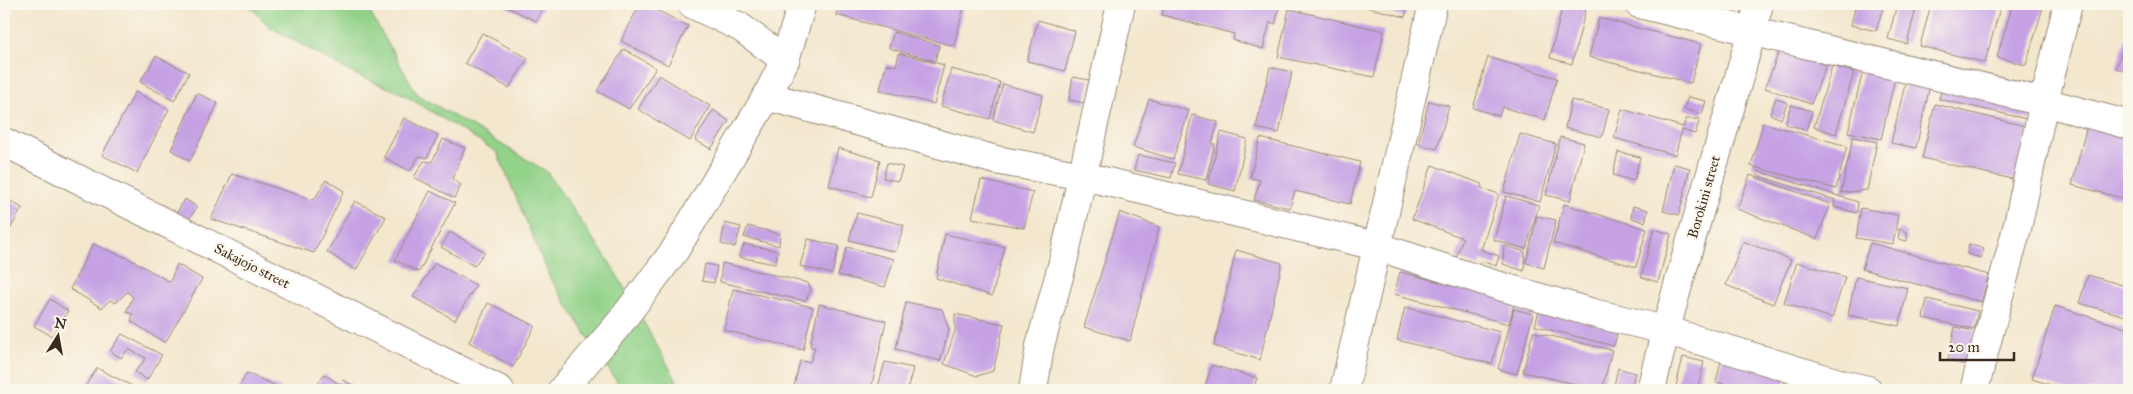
<svg xmlns="http://www.w3.org/2000/svg" width="2133" height="394" viewBox="0 0 2133 394" font-family="'IM FELL Great Primer',serif">
  <rect width="100%" height="100%" fill="#fbf7ec"/>
  <filter id="ink" filterUnits="userSpaceOnUse"><feTurbulence type="fractalNoise" baseFrequency=".02" numOctaves="2"/><feDisplacementMap in="SourceGraphic" scale="10" xChannelSelector="R" yChannelSelector="G"/><feConvolveMatrix kernelMatrix="1 2 1 2 8 2 1 2 1" color-interpolation-filters="sRGB"/></filter>
  <filter id="wash" filterUnits="userSpaceOnUse"><feTurbulence type="fractalNoise" baseFrequency=".0096" numOctaves="4" result="noise"/><feDisplacementMap in="SourceGraphic" scale="20" xChannelSelector="R" yChannelSelector="G"/><feGaussianBlur stdDeviation="1.12" result="paint"/><feColorMatrix in="noise" values="0 0 0 0 0 0 0 0 0 0 0 0 0 0 0 0 0 1.4 0 .05"/><feComposite in="paint" operator="in"/></filter>
  <g filter="url(#wash)">
    <rect width="100%" height="100%" fill="#f3e7cd"/>
    <!-- green -->
    <polygon fill="#92d289" stroke="#667e54" points="247,4 365,4 417,94 546,171 610,263 682,390 622,390 550,278 497,152 401,93 354,74 270,27"/>
    <g id="blocks">
      <!-- building -->
      <g fill="#c6a2e4">
        <polygon points="501,4 544,4 536,21"/>
        <polygon points="640,4 644,4 688,26 668,65 621,41"/>
        <polygon points="838,4 955,4 964,6 954,46 836,15"/>
        <polygon points="1165,4 1280,4 1275,24 1270,22 1263,49 1233,40 1234,34 1162,15"/>
        <polygon points="1355,4 1408,4 1405,17"/>
        <polygon points="1563,4 1586,8 1572,64 1550,58"/>
        <polygon points="1856,4 1884,4 1876,31 1851,25"/>
        <polygon points="1897,4 1917,4 1907,44 1888,39"/>
        <polygon points="1931,4 2001,4 1985,63 1920,46"/>
        <polygon points="2013,4 2044,4 2026,65 1997,57"/>
        <polygon points="1289,9 1384,31 1374,77 1278,57"/>
        <polygon points="1599,18 1701,44 1691,83 1589,57"/>
        <polygon points="1038,20 1075,31 1065,71 1027,61"/>
        <polygon points="2129,29 2129,72 2116,68"/>
        <polygon points="894,32 939,45 935,61 889,48"/>
        <polygon points="482,33 528,58 509,88 465,63"/>
        <polygon points="624,49 656,68 629,109 597,91"/>
        <polygon points="1780,49 1826,65 1811,104 1765,88"/>
        <polygon points="899,53 944,65 934,104 880,90 886,64 896,66"/>
        <polygon points="156,56 189,73 174,101 140,82"/>
        <polygon points="1488,57 1557,78 1545,120 1502,107 1499,116 1473,108"/>
        <polygon points="1832,66 1854,72 1836,134 1814,127"/>
        <polygon points="1270,67 1292,72 1279,133 1256,128"/>
        <polygon points="951,69 1000,82 990,119 941,106"/>
        <polygon points="1863,71 1895,78 1881,139 1848,132"/>
        <polygon points="659,75 710,106 690,141 638,109"/>
        <polygon points="1907,76 1931,81 1916,148 1891,143"/>
        <polygon points="1073,77 1089,80 1085,103 1069,100"/>
        <polygon points="1003,84 1043,95 1033,132 993,120"/>
        <polygon points="1943,85 2034,106 2031,120 1939,99"/>
        <polygon points="135,92 169,109 137,173 102,155"/>
        <polygon points="197,93 218,103 190,161 171,150"/>
        <polygon points="1688,97 1706,101 1702,114 1684,109"/>
        <polygon points="1776,98 1787,103 1781,119 1770,114"/>
        <polygon points="1149,99 1189,111 1173,159 1133,147"/>
        <polygon points="1571,100 1609,109 1602,137 1565,128"/>
        <polygon points="1429,101 1449,106 1437,149 1418,144"/>
        <polygon points="1935,104 2029,127 2016,180 1922,158"/>
        <polygon points="1791,105 1812,111 1806,130 1785,124"/>
        <polygon points="1622,109 1683,127 1686,119 1700,119 1695,134 1682,130 1675,155 1614,138"/>
        <polygon points="713,110 729,121 711,149 695,140"/>
        <polygon points="1192,115 1218,122 1212,144 1215,144 1206,180 1178,174"/>
        <polygon points="404,118 438,135 427,158 419,156 410,171 384,157"/>
        <polygon points="1763,123 1847,146 1836,189 1751,166"/>
        <polygon points="2087,125 2129,136 2129,200 2072,185"/>
        <polygon points="1221,132 1247,139 1235,191 1208,184"/>
        <polygon points="1520,134 1556,144 1540,202 1504,192"/>
        <polygon points="1560,137 1584,143 1570,201 1546,195"/>
        <polygon points="1853,137 1877,142 1867,190 1841,193"/>
        <polygon points="1260,138 1360,162 1350,204 1295,191 1290,208 1254,200 1260,180 1250,178"/>
        <polygon points="443,139 465,148 452,179 461,185 454,198 414,177 424,161 432,162"/>
        <polygon points="838,148 880,160 871,197 829,186"/>
        <polygon points="1618,152 1640,157 1634,181 1613,175"/>
        <polygon points="1138,155 1175,163 1171,178 1134,170"/>
        <polygon points="887,163 903,167 898,181 883,178"/>
        <polygon points="1674,164 1690,168 1679,215 1663,211"/>
        <polygon points="1432,165 1482,184 1481,188 1499,194 1481,250 1499,256 1496,266 1481,261 1480,266 1456,258 1463,238 1412,219"/>
        <polygon points="1758,171 1858,202 1857,213 1834,207 1835,200 1756,175"/>
        <polygon points="232,174 314,200 326,180 344,191 314,253 211,219"/>
        <polygon points="1750,175 1830,204 1817,239 1737,209"/>
        <polygon points="981,180 1033,192 1024,228 972,218"/>
        <polygon points="430,191 455,203 419,272 395,260"/>
        <polygon points="1506,196 1539,205 1526,249 1494,240"/>
        <polygon points="4,197 22,208 4,240"/>
        <polygon points="185,199 197,207 186,224 174,217"/>
        <polygon points="355,201 386,217 356,270 327,252"/>
        <polygon points="1564,204 1647,229 1636,267 1553,243"/>
        <polygon points="1633,206 1648,210 1645,222 1631,218"/>
        <polygon points="1861,208 1898,215 1893,244 1856,238"/>
        <polygon points="1120,212 1159,227 1130,341 1084,327"/>
        <polygon points="857,213 904,225 896,252 849,240"/>
        <polygon points="1537,216 1556,220 1544,268 1526,263"/>
        <polygon points="725,223 741,227 735,247 721,244"/>
        <polygon points="748,226 780,234 779,246 744,237"/>
        <polygon points="1654,229 1671,234 1658,282 1641,277"/>
        <polygon points="1899,229 1907,232 1907,241 1898,239"/>
        <polygon points="450,232 485,252 474,266 441,247"/>
        <polygon points="945,234 1005,247 992,296 936,278"/>
        <polygon points="808,239 839,246 832,274 800,266"/>
        <polygon points="1743,241 1791,260 1773,304 1726,285"/>
        <polygon points="1870,243 1989,275 1981,302 1862,269"/>
        <polygon points="93,244 130,259 170,282 177,264 202,279 165,343 131,321 133,314 126,312 133,297 127,292 116,303 110,300 102,308 70,289"/>
        <polygon points="744,244 778,251 775,264 739,257"/>
        <polygon points="1969,244 1984,249 1981,258 1967,254"/>
        <polygon points="1504,245 1525,252 1524,271 1503,264"/>
        <polygon points="847,247 894,259 885,287 838,275"/>
        <polygon points="1236,250 1282,263 1260,360 1214,346"/>
        <polygon points="1797,262 1845,277 1832,318 1784,303"/>
        <polygon points="435,263 476,285 455,320 413,297"/>
        <polygon points="722,263 808,283 811,290 805,301 720,282"/>
        <polygon points="705,264 717,266 714,283 702,281"/>
        <polygon points="1400,272 1515,301 1509,324 1394,294"/>
        <polygon points="2088,275 2129,287 2129,317 2079,303"/>
        <polygon points="1856,277 1908,288 1899,326 1848,315"/>
        <polygon points="733,289 813,307 803,350 724,330"/>
        <polygon points="50,299 68,311 52,336 34,326"/>
        <polygon points="1927,299 1978,311 1974,329 1923,318"/>
        <polygon points="906,302 942,309 949,329 940,361 896,349"/>
        <polygon points="488,303 535,326 513,367 469,342"/>
        <polygon points="819,304 886,321 871,390 793,390 800,361 810,362 815,348 810,346"/>
        <polygon points="2055,306 2129,329 2129,390 2067,390 2032,379"/>
        <polygon points="1405,307 1500,332 1492,364 1397,340"/>
        <polygon points="1514,309 1533,314 1517,374 1498,369"/>
        <polygon points="1539,310 1618,330 1614,346 1535,326"/>
        <polygon points="955,314 1004,324 993,371 977,376 944,364 955,331"/>
        <polygon points="1955,327 1975,331 1967,365 1948,360"/>
        <polygon points="1533,332 1612,350 1602,390 1523,372"/>
        <polygon points="122,334 162,355 147,380 135,372 146,358 128,349 121,358 110,351"/>
        <polygon points="1683,357 1704,362 1697,390 1675,390"/>
        <polygon points="1722,357 1787,373 1783,390 1749,390 1716,382"/>
        <polygon points="885,362 913,368 907,390 877,390"/>
        <polygon points="1212,365 1257,378 1253,390 1226,390 1205,386"/>
        <polygon points="97,368 134,387 132,390 83,390"/>
        <polygon points="1618,368 1635,373 1631,390 1613,390"/>
        <polygon points="247,373 285,390 237,390"/>
        <polygon points="324,374 339,384 343,380 356,387 355,390 314,390"/>
      </g>
    </g>
  </g>
  <g filter="url(#ink)">
    <use href="#blocks" fill-opacity="0" stroke="#978876" stroke-width="1"/>
    <g fill="none" stroke-linecap="round" stroke-linejoin="round">
      <defs>
        <g id="street">
          <polyline points="692,4 740,27 785,60"/>
          <polyline points="1639,4 2044,102 2129,125"/>
          <polyline points="767,96 996,160 1083,176 1376,246 1493,284 1593,313 1665,330 1842,384 1868,390"/>
          <polyline points="4,142 500,390"/>
          <polyline points="562,390 619,324 675,250 767,96 785,60 802,4"/>
          <polyline points="1033,390 1040,346 1063,262 1121,4"/>
          <polyline points="1344,390 1433,4"/>
          <path d="M1651,390C1681,260 1726,133 1759,4"/>
          <polyline points="1974,390 2018,224 2044,102 2068,4"/>
        </g>
      </defs>
      <!-- street casing -->
      <use href="#street" stroke="#978876" stroke-width="30"/>
      <!-- street -->
      <use href="#street" stroke="#fff" stroke-width="28"/>
    </g>
  </g>
  <g text-anchor="middle" dominant-baseline="central" stroke-width="4.5" stroke-linejoin="round" paint-order="stroke">
    <!-- street labels -->
    <g font-size="14" fill="#3b2a1e" stroke="#fbf7ec">
      <text transform="translate(1704 197) rotate(-74)">Borokini street</text>
      <text transform="translate(252 266) rotate(27)">Sakajojo street</text>
    </g>
  </g>
  <!-- margin -->
  <rect width="2133" height="394" fill="none" stroke="#fbf7ec" stroke-width="20"/>
  <!-- north arrow -->
  <g transform="translate(58 336) rotate(11)" stroke="#fbf7ec" stroke-width="4" paint-order="stroke">
  <path d="M0-4L9 19L0 12L-9 19Z" fill="#3b2a1e"/>
  <text y="-8" font-size="14" font-weight="bold" text-anchor="middle" fill="#3b2a1e">N</text>
  </g>
  <!-- scale -->
  <path d="M1940 352v8h74v-8" fill="none" stroke="#3b2a1e" stroke-width="2.5"/>
  <text x="1948" y="352" font-size="15" fill="#3b2a1e" stroke="#fbf7ec" stroke-width="4" paint-order="stroke">20 m</text>
</svg>
